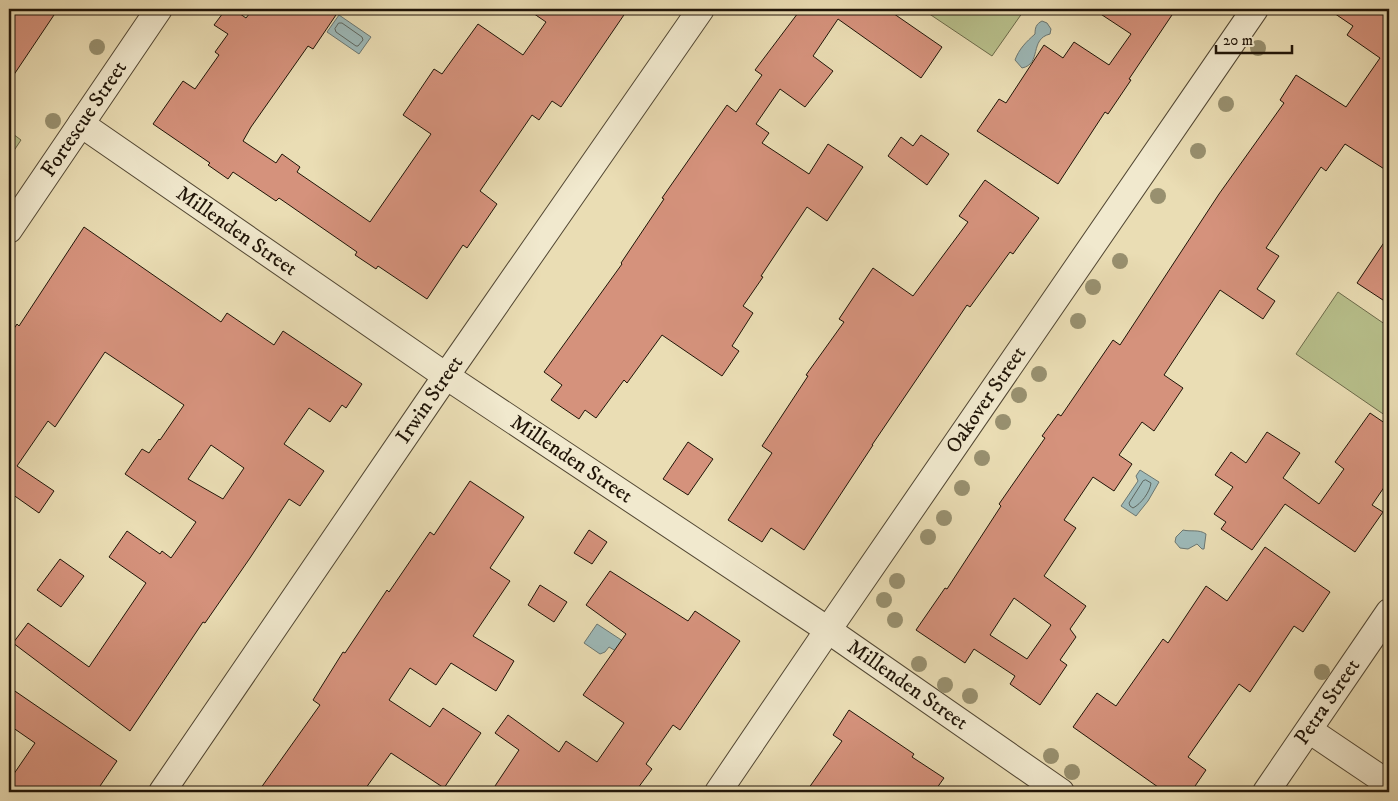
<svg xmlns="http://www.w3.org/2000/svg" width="1398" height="801" viewBox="0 0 1398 801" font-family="'IM FELL DW Pica',serif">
  <rect width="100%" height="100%" fill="#eaddb4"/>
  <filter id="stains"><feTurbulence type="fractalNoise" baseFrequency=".004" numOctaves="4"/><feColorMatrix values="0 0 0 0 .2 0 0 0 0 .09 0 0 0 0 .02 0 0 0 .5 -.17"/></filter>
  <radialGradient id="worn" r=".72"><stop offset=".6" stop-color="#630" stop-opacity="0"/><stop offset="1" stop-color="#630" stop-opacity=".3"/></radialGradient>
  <!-- green -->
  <g fill="#b8c08c" stroke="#6c6a4a">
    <polygon points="922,9 1025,9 992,56"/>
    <polygon points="9,131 21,140 9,158"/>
    <polygon points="1338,292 1389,327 1389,418 1296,354"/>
  </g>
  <!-- water -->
  <g fill="#9db9b8" stroke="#6b7772">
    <polygon points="339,15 371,37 359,54 327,32"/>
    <path d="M1042,21L1047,23L1051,29L1050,34C1029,39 1042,64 1022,68L1015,60C1019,49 1026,42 1035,34C1035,28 1036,24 1042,21Z"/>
    <polygon points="1140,470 1159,482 1148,501 1136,516 1121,506 1138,481 1136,476"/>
    <path d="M1183,530C1191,532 1199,529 1206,534L1204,549H1202L1197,544L1188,549L1180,548L1175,542L1176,537Z"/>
    <polygon points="597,624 638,651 631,660 609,647 605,652 600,654 584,643"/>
  </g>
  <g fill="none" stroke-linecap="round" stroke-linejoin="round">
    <!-- shore -->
    <g stroke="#5e6760" stroke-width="1">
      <polygon points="339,23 342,23 362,37 363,40 358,46 356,46 336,32 335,29"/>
      <path d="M1146,480L1151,483C1150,492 1141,504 1133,508L1130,506L1129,503L1143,481Z"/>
    </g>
  </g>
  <!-- building -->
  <g fill="#d5927c" stroke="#201508" fill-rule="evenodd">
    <polygon points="9,9 58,9 9,82"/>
    <polygon points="226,9 233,9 246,18 253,9 340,9 313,49 308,46 251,127 243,141 276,163 282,154 300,167 297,172 370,222 431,134 403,115 434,69 442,74 478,24 523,55 546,22 527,9 628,9 561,107 552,101 539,120 532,115 480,191 497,204 467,248 463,245 427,299 378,266 376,269 355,255 357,252 279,198 276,201 233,172 228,179 208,165 210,163 153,124 183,81 195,89 219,55 215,52 228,34 214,25"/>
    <polygon points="801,9 887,9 942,47 921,78 838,19 813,56 833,71 805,107 780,89 756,124 769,133 762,143 809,174 828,144 863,167 827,221 807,207 761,276 763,277 743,306 753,313 732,346 739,351 722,376 662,335 627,383 624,380 596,418 585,410 579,419 551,400 562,385 544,372 622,264 621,263 664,199 662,198 727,105 736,112 762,75 755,70"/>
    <polygon points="1093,9 1176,9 1129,79 1131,80 1108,114 1105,112 1058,184 977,131 999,99 1006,103 1044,45 1063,58 1074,42 1109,65 1131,34"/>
    <path d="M1328,9H1389V172L1345,144L1326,171L1321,167L1266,248L1279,256L1257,289L1275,301L1263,319L1220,290L1164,375L1183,388L1154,431L1142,422L1119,455L1132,464L1114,491L1093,477L1064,520L1076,528L1044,576L1086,606L1070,629L1076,637L1060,660L1067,665L1040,705L1010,684L1015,676L974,649L965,663L916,630L945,588L947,589L1001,506L999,504L1045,438L1042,436L1058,414L1061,416L1113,340L1120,345L1219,194L1284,103L1280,100L1296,75L1346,107L1380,58L1347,35L1353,26ZM1014,598L1051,625L1027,659L990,635Z"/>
    <polygon points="921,135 949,154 927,185 888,156 901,137 913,146"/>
    <polygon points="985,180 1039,218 1013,254 1010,252 970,307 967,305 872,445 873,445 804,550 771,528 762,542 728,520 772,453 762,446 808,376 806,375 844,322 839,319 873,268 913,296 968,222 959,216"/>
    <path d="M84,227L221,322L227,313L274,345L283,331L362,384L346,408L342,405L330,422L309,408L284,444L324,471L300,506L289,499L250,558L205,623L203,622L130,731L13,643L28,623L89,667L146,583L109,557L127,531L160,554L162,551L171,558L196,522L125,474L142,449L149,453L159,439L160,440L184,405L105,352L55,427L48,421L17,466L54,491L39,513L9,492V336L17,324L19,326ZM211,445L244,468L223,499L188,479Z"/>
    <polygon points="1389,235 1389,304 1357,283"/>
    <polygon points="1370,413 1389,426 1389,480 1372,505 1383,512 1355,552 1285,504 1252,550 1221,529 1226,522 1214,514 1233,487 1215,475 1231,452 1246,463 1267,432 1300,453 1283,478 1319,504 1344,469 1335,462"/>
    <polygon points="688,442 713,459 688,495 663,479"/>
    <polygon points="470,481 524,517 490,568 510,581 473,636 514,661 496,691 451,663 436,685 410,668 389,700 430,727 443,708 481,733 444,788 391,753 363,792 258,792 320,705 313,700 343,652 345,653 387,590 389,592 430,532 434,535"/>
    <polygon points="589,530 607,542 592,564 574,553"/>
    <polygon points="1265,547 1330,592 1303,632 1294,626 1250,692 1239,684 1188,757 1206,770 1191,792 1165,792 1073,727 1097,693 1116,706 1163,639 1168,643 1206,586 1227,601"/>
    <polygon points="60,559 84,576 61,607 37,590"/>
    <polygon points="610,571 688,621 695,611 740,641 680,730 673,725 646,764 652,769 635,792 491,792 519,750 495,733 508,715 559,752 566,741 597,762 624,723 583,695 626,634 586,605"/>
    <polygon points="540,585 567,602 554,622 528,605"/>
    <polygon points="9,687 117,761 96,792 9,792 9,781 35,743 9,725"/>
    <polygon points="849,710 914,754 912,757 944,778 934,792 806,792 842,741 833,735"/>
  </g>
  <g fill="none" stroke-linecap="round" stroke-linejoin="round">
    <defs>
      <g id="minor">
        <path id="s1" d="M81,124L446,376L828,630L1061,792"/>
        <path id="s2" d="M9,230L159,9"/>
        <polyline points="1309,730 1389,784"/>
        <path id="s3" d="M162,792L446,376L701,9"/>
        <path id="s4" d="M718,792L828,630L1255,9"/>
        <path id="s5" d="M1266,792L1389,612"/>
      </g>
    </defs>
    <!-- minor casing -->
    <use href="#minor" stroke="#524733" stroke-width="28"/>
    <!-- minor -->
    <use href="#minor" stroke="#f1e9ce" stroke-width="26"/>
  </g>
  <!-- trees -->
  <g fill="#98906f">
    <circle cx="97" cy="47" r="8"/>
    <circle cx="1258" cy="48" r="8"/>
    <circle cx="1226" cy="104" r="8"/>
    <circle cx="53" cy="121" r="8"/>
    <circle cx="1198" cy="151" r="8"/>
    <circle cx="1158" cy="196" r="8"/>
    <circle cx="1120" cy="261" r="8"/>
    <circle cx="1093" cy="287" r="8"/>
    <circle cx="1078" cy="321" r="8"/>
    <circle cx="1039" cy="374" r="8"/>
    <circle cx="1019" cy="395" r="8"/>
    <circle cx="1003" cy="422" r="8"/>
    <circle cx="982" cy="458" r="8"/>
    <circle cx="962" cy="488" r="8"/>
    <circle cx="944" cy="518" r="8"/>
    <circle cx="928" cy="537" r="8"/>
    <circle cx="897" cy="581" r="8"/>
    <circle cx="884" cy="600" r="8"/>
    <circle cx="895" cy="620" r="8"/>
    <circle cx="919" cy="664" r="8"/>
    <circle cx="1322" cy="672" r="8"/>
    <circle cx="945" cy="685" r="8"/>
    <circle cx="970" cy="696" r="8"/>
    <circle cx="1051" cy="756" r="8"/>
    <circle cx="1072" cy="772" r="8"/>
  </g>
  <g text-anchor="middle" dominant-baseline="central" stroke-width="4.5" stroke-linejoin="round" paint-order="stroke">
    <!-- street labels -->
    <g font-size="21" fill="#201508" stroke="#f1e9ce">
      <text stroke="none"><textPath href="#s2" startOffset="134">Fortescue Street</textPath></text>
      <text stroke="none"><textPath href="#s1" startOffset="189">Millenden Street</textPath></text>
      <text stroke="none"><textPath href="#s3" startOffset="475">Irwin Street</textPath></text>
      <text stroke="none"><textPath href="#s4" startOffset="475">Oakover Street</textPath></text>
      <text stroke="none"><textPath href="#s1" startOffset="594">Millenden Street</textPath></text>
      <text stroke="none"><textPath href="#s1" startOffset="999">Millenden Street</textPath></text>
      <text stroke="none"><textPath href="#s5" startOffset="109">Petra Street</textPath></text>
    </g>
  </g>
  <!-- margin -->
  <rect width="1398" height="801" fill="none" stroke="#eaddb4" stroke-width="30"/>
  <rect x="10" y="10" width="1378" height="781" fill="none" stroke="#201508" stroke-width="2.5"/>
  <rect x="15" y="15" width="1368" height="771" fill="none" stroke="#201508"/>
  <!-- scale -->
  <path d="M1216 45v8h76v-8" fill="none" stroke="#201508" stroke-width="2.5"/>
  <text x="1223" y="45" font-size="15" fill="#201508" stroke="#f1e9ce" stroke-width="4" paint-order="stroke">20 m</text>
  <rect width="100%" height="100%" filter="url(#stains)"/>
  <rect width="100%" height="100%" fill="url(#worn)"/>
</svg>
